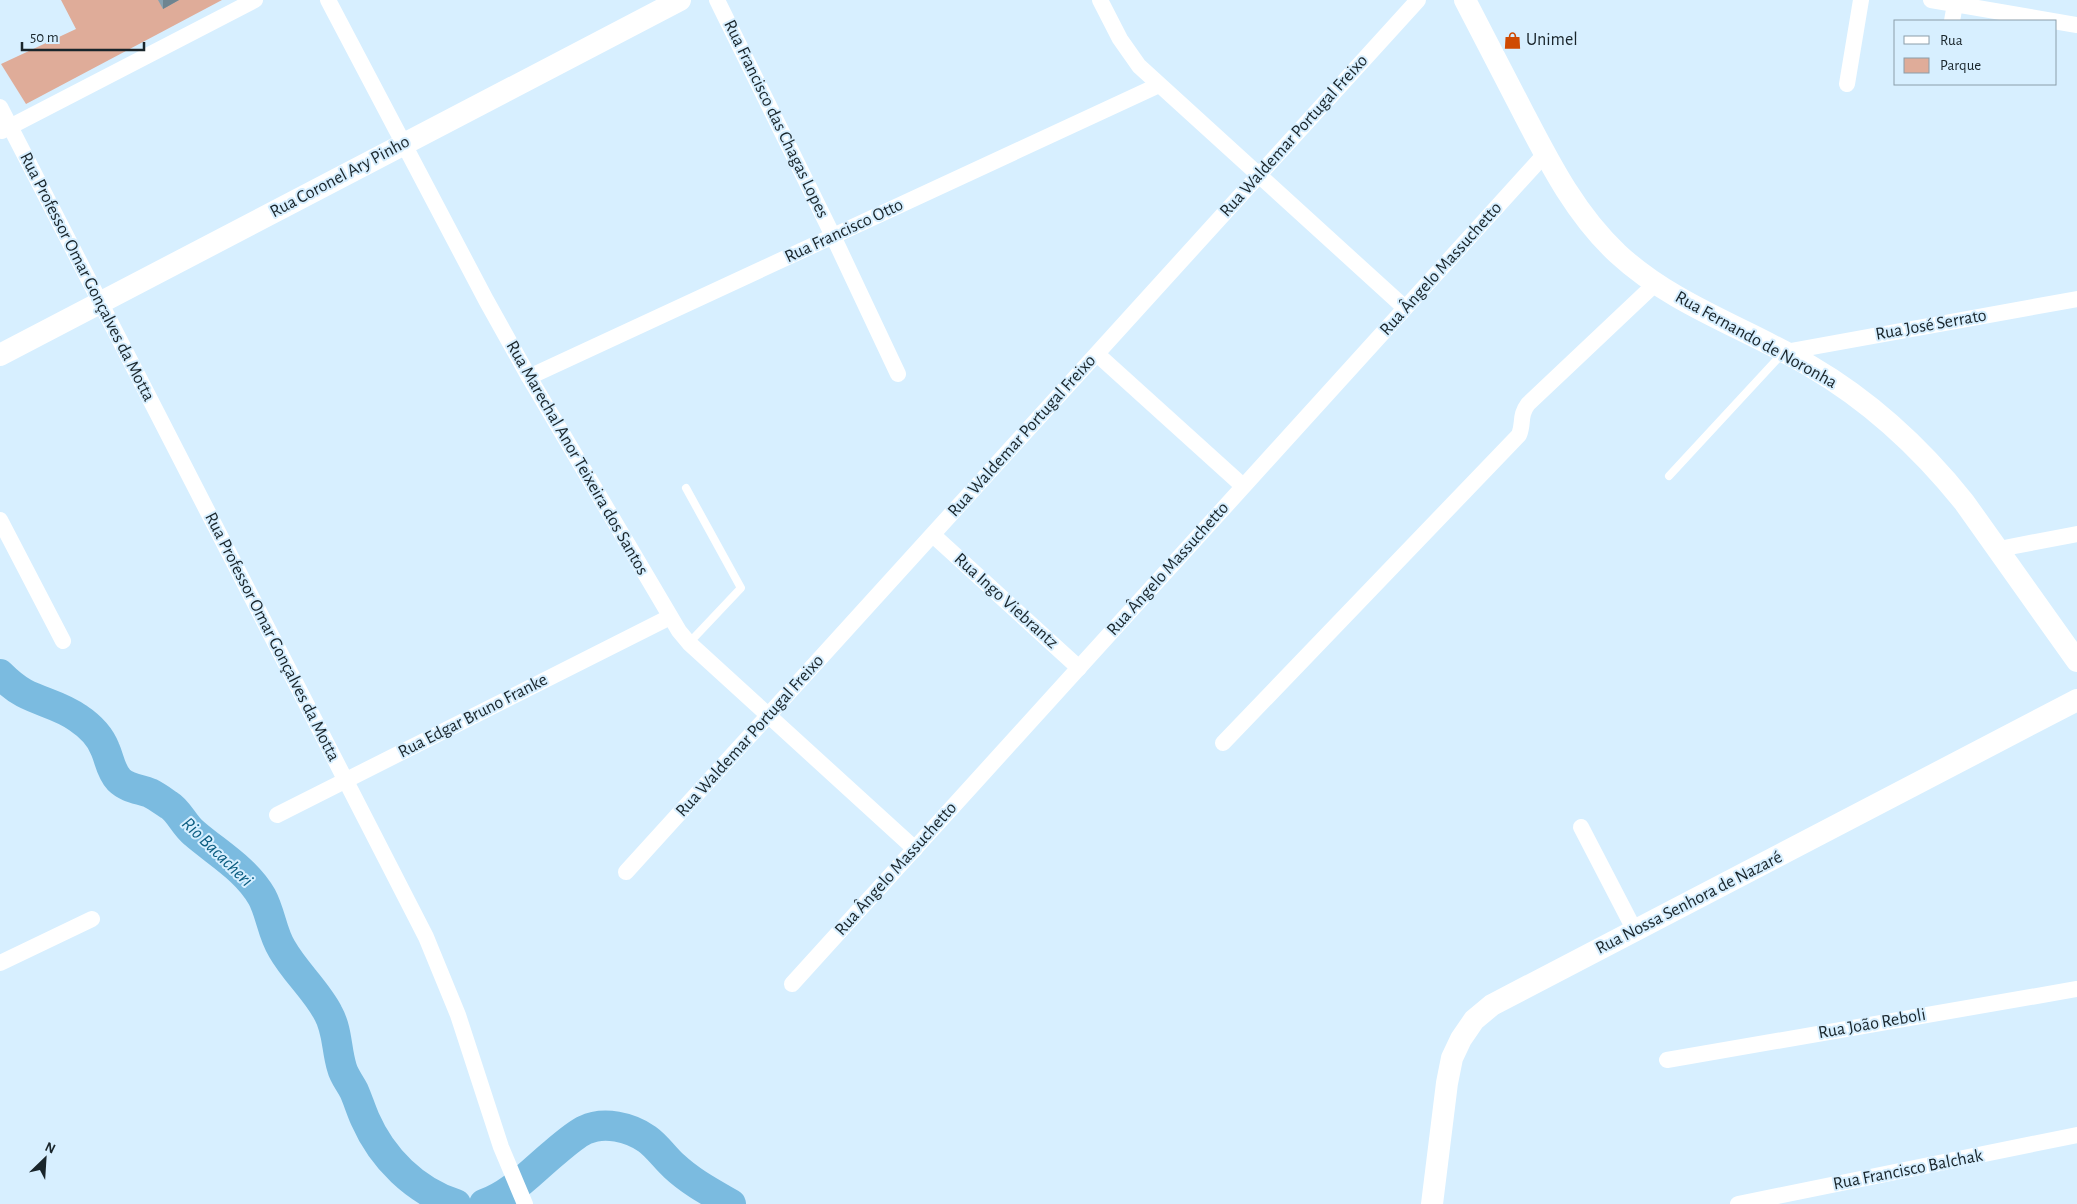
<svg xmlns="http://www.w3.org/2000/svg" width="2077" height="1204" viewBox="0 0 2077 1204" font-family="'Alegreya Sans',sans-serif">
  <rect width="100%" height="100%" fill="#d7efff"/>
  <!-- green -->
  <polygon fill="#dfac99" points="61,0 222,0 26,104 1,64 76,29"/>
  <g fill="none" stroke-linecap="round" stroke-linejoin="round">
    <!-- river -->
    <g stroke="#7bbbe0" stroke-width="30">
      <path d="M0,674C7,681 15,688 24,693C41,702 62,706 78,718C90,726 100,736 105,749C110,760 110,770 119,780C127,788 139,789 150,793C156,796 163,801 169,805C179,811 184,825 194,833C217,853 246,869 262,897C271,914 272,933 282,949C295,972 316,990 328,1013C338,1031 336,1049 342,1068C344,1076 350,1083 354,1091C358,1100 361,1110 365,1119C382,1158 415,1191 456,1204"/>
      <path d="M484,1204C512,1194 531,1172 554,1153C561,1147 578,1133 585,1130C604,1121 630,1127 647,1139C657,1146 665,1158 674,1166C691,1182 712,1193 731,1204"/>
    </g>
    <!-- lane -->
    <g stroke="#fff" stroke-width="8">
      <polyline points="1669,476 1783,353"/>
      <polyline points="686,488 741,588 689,643"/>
    </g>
    <!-- street -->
    <g stroke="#fff" stroke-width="16">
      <polyline points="328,0 486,300 529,377 679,631 689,643 915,849"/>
      <polyline points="717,0 833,236 898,374"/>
      <polyline points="1100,0 1120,39 1139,66 1405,308"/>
      <polyline points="1931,0 2077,25"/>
      <polyline points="1952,21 1955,4"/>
      <polyline points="1847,84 1861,0"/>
      <polyline points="0,107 426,937 458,1015 501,1147 525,1204"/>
      <polyline points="2,131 255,0"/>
      <polyline points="1785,352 2077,299"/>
      <polyline points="1097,354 1243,486"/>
      <polyline points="529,377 1159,85"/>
      <polyline points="0,520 63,641"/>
      <polyline points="933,535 1079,668"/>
      <polyline points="1999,549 2077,534"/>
      <path d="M1223,743L1519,435C1524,423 1519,416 1528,404L1655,284"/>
      <polyline points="277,815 670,617"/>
      <polyline points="1581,827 1635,931"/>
      <polyline points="626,872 1418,0"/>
      <polyline points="0,963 92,919"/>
      <polyline points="792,984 1545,154"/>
      <polyline points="1667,1060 2077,989"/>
      <polyline points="1738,1204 2077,1135"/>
    </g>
    <!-- secondary -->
    <g stroke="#fff" stroke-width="22">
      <path d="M1465,0C1485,38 1504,76 1524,114C1550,164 1576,215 1618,254C1673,305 1746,328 1810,366C1870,401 1920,447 1964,502L2077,661"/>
      <polyline points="0,355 680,0"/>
      <polyline points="1432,1204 1447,1083 1452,1058 1461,1039 1474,1020 1492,1005 2077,700"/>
    </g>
  </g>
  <!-- wall -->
  <polygon fill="#88a2b1" points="158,0 179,0 163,9"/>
  <!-- shaded-wall -->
  <polygon fill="#6f8490" points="163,0 179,0 163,9"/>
  <!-- icons -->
  <defs>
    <symbol id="shop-bare" viewBox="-9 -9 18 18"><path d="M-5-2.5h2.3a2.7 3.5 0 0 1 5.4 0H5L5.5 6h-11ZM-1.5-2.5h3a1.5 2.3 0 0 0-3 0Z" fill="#cf4a02" stroke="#d7efff" stroke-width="2.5" paint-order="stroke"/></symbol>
  </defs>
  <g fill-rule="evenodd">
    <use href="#shop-bare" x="1500" y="28" width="25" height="25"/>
  </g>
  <g text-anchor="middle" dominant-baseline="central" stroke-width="4" stroke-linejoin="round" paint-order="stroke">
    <!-- poi labels -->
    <g font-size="18" fill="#19252b" stroke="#d7efff" text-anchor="start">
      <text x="1526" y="40">Unimel</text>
    </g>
    <!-- street labels -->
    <g font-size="18" fill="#19252b" stroke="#d7efff">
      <text transform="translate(776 119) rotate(64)">Rua Francisco das Chagas Lopes</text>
      <text transform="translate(1294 136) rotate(-48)">Rua Waldemar Portugal Freixo</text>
      <text transform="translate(340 177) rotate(-28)">Rua Coronel Ary Pinho</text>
      <text transform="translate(844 231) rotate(-25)">Rua Francisco Otto</text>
      <text transform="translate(1441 269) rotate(-48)">Rua Ângelo Massuchetto</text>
      <text transform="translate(87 277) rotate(63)">Rua Professor Omar Gonçalves da Motta</text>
      <text transform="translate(1931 325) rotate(-10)">Rua José Serrato</text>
      <text transform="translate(1756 340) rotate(29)">Rua Fernando de Noronha</text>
      <text transform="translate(1022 436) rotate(-48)">Rua Waldemar Portugal Freixo</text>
      <text transform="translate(577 458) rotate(60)">Rua Marechal Anor Teixeira dos Santos</text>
      <text transform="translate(1168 569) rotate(-48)">Rua Ângelo Massuchetto</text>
      <text transform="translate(1006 601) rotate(42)">Rua Ingo Viebrantz</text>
      <text transform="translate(272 637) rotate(63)">Rua Professor Omar Gonçalves da Motta</text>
      <text transform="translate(473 716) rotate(-27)">Rua Edgar Bruno Franke</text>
      <text transform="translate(750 736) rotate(-48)">Rua Waldemar Portugal Freixo</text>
      <text transform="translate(896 869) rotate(-48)">Rua Ângelo Massuchetto</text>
      <text transform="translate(1689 903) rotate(-27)">Rua Nossa Senhora de Nazaré</text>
      <text transform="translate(1872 1024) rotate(-10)">Rua João Reboli</text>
      <text transform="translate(1908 1170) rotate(-11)">Rua Francisco Balchak</text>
    </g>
    <!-- water labels -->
    <g font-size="19" font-style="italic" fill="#0c5d81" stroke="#d7efff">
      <text transform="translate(217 852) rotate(44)">Rio Bacacheri</text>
    </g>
  </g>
  <!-- legend -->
  <rect x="1894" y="20" width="162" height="65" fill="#d7efff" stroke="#8b9eaa"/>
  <rect x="1904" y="36" width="25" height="8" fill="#ffffff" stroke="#8b9eaa"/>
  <text x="1940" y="45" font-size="15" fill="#19252b">Rua</text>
  <rect x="1904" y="58" width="25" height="15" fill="#dfac99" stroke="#8b9eaa"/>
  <text x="1940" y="70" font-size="15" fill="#19252b">Parque</text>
  <!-- north arrow -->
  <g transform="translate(45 1159) rotate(25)" stroke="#d7efff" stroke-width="4" paint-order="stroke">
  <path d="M0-4L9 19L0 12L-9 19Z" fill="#19252b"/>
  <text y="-8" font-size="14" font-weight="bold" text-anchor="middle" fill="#19252b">N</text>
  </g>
  <!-- scale -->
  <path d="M22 42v8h122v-8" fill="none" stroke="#19252b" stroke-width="2.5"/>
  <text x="30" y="42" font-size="15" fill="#19252b" stroke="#d7efff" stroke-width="4" paint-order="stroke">50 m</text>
</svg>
